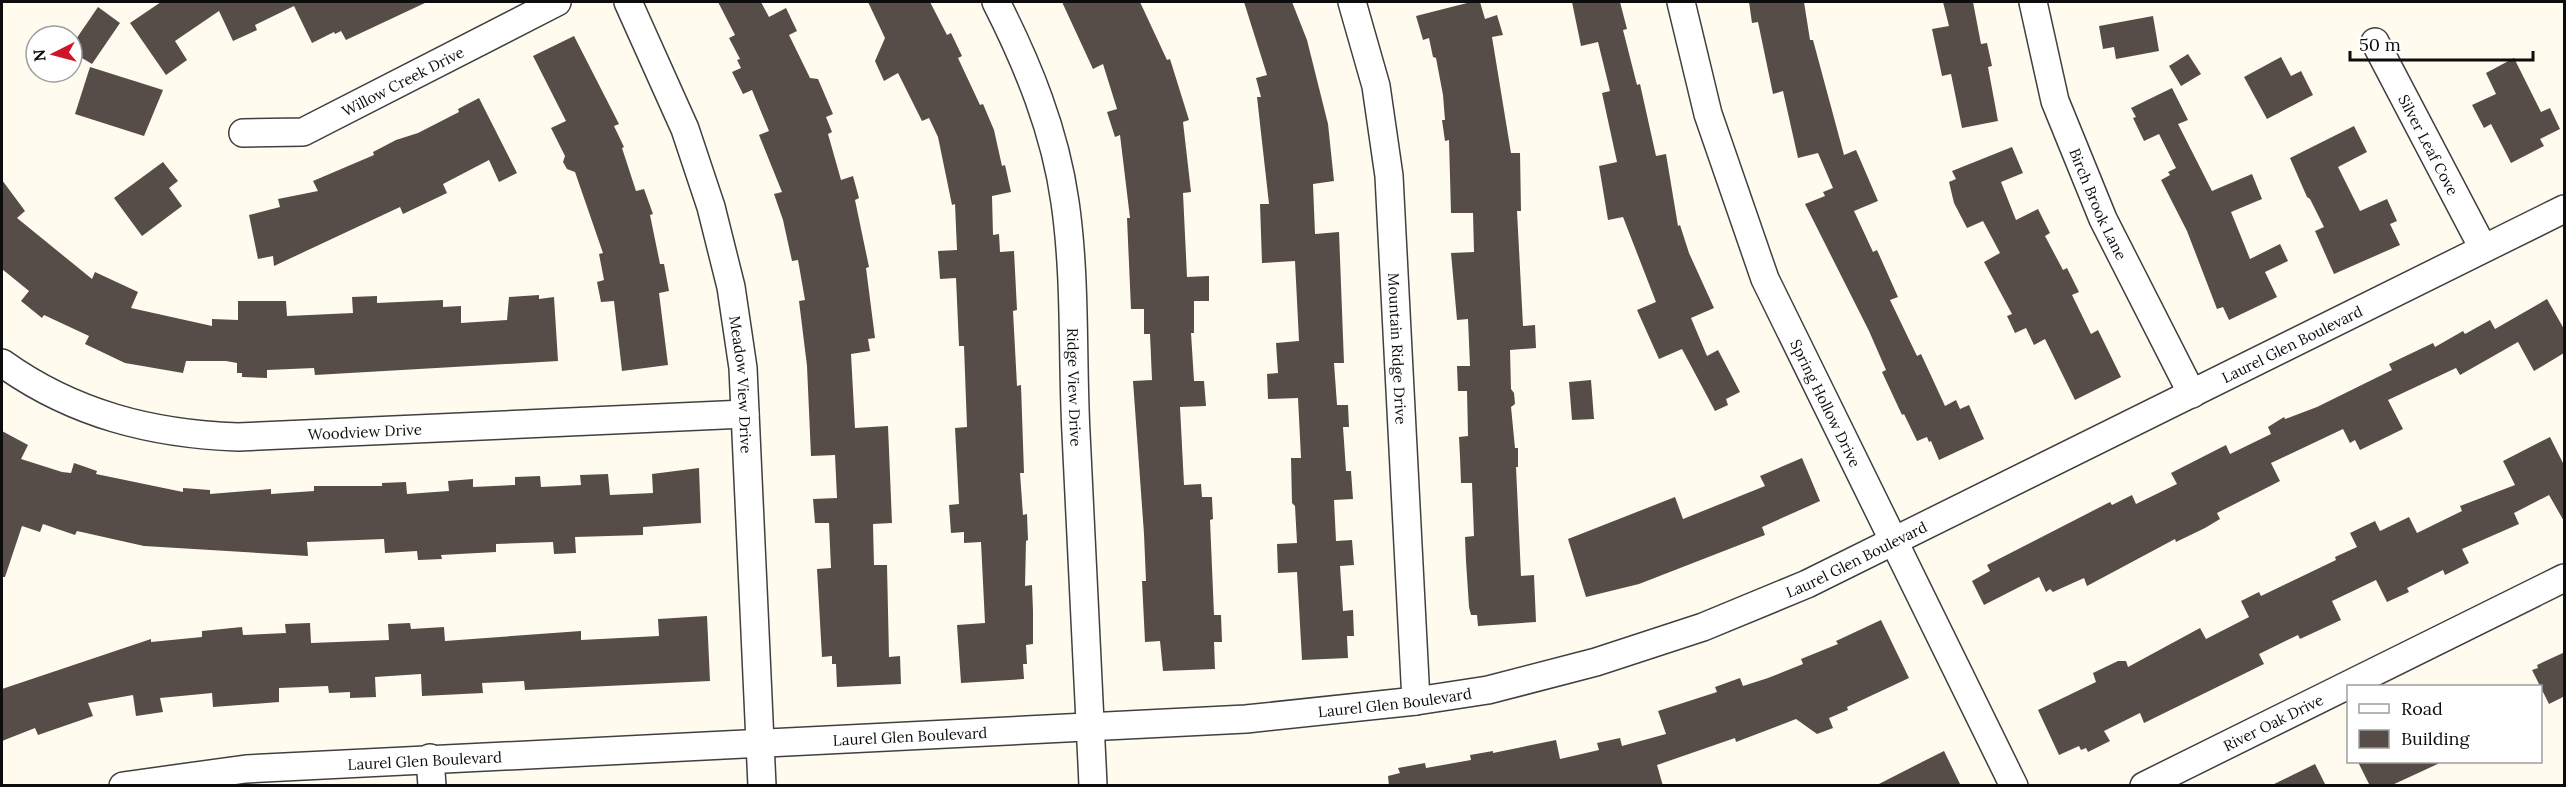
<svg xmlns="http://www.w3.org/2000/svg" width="2566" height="787" viewBox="0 0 2566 787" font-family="Lora,serif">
  <rect width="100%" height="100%" fill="#fffbee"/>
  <!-- building -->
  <g fill="#574d48">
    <polygon points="161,2 427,2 346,40 341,31 335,34 334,32 312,43 294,6 255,25 257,30 233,41 219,11 175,41 187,60 166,75 130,23"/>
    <polygon points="718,2 761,2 769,17 786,8 797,31 789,35 810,78 818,79 833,114 826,117 832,132 828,134 841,180 853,176 859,198 855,200 869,267 866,268 875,338 868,339 870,351 851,354 855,428 888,426 892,523 873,524 874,565 887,565 889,657 900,656 901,684 837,687 836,664 832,664 832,656 822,657 817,569 831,568 829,523 815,523 813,499 837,498 835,455 811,456 807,366 799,301 805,300 798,260 792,261 783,220 774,194 782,192 759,135 769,131 752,90 743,94 732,72 741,68 737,60 740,59 729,38 735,35"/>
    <polygon points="868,2 930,2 947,35 951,33 962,56 958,58 980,105 983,104 994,130 1002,166 1005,165 1011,192 992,196 993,235 999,234 1000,252 1014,251 1017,310 1013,311 1017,386 1021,385 1024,473 1020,473 1023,515 1027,514 1028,540 1026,541 1025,586 1032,585 1033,611 1033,644 1026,645 1027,664 1023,664 1024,679 961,683 957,625 985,623 981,542 964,543 964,532 951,533 949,505 959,504 955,428 967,427 964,346 959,346 956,278 940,279 938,251 957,250 955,204 952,205 938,137 929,118 922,121 898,73 884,81 875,61 885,38"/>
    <polygon points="1062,2 1140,2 1167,60 1170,59 1189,120 1183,122 1191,192 1183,193 1187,277 1209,276 1209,301 1194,301 1194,333 1191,333 1194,381 1204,381 1206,406 1180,407 1184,485 1201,484 1202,497 1212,497 1213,519 1210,520 1214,615 1221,615 1222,642 1214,642 1215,669 1163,671 1160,641 1145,642 1142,581 1146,581 1144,534 1133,381 1152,380 1150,334 1144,334 1144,309 1131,309 1127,218 1130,218 1120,135 1115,137 1107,112 1117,109 1103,64 1093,69"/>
    <polygon points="1244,2 1292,2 1307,40 1328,124 1334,181 1313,184 1315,234 1339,232 1344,363 1334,363 1337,405 1348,405 1349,427 1343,427 1346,471 1351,471 1353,499 1334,500 1336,541 1352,540 1354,565 1340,566 1343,611 1353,610 1354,636 1347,636 1348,658 1302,660 1297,572 1278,573 1277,544 1297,543 1295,506 1292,503 1291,458 1301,458 1298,398 1268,399 1267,374 1278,373 1276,343 1299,341 1295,261 1262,263 1260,204 1269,204 1257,97 1261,97 1256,78 1267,75"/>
    <polygon points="1471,2 1480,2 1485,19 1497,15 1503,35 1492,37 1511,153 1520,153 1521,211 1517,211 1523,326 1535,325 1536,348 1510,350 1511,389 1514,393 1515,404 1511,407 1515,448 1518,448 1518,467 1516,467 1521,576 1534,575 1536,622 1478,626 1477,615 1471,615 1469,607 1466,561 1465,537 1474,536 1472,483 1461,483 1460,457 1459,437 1468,436 1467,391 1458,391 1457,366 1470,366 1468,319 1457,320 1451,253 1474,252 1473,213 1451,213 1449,140 1445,141 1442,120 1445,120 1443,95 1436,58 1433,57 1429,38 1423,40 1416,16"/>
    <polygon points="1572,2 1620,2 1627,29 1623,30 1637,85 1640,84 1656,156 1666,154 1678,226 1680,225 1689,253 1714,308 1691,318 1707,356 1718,350 1740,392 1726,399 1728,405 1715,411 1682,349 1659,359 1637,310 1656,302 1623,217 1608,220 1599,166 1617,162 1602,93 1610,91 1598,42 1581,46"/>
    <polygon points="1749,2 1804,2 1810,40 1813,40 1844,155 1856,150 1878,201 1854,211 1873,252 1877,250 1898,297 1890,300 1917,356 1921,354 1945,406 1956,400 1960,409 1969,405 1984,439 1939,460 1931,441 1929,442 1927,437 1917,441 1904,414 1902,415 1882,372 1886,370 1869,331 1805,204 1825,196 1823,192 1833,188 1818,153 1798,158 1783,91 1773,94 1758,22 1752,23"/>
    <polygon points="1943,2 1973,2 1981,44 1987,43 1992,66 1988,67 1998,121 1962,128 1951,74 1942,76 1932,29 1949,26"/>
    <polygon points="98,7 120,23 92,64 72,52 72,45"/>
    <polygon points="2153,16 2159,51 2116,59 2114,47 2103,49 2099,26"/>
    <polygon points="574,36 619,124 614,126 624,147 622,148 636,191 644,189 653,214 650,215 660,264 664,264 669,291 659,293 668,365 622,371 614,301 601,302 597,282 604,280 599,254 603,253 575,172 567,169 563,162 565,156 551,128 566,121 533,56"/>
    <polygon points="2188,54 2201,74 2181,86 2169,66"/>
    <polygon points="2281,57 2291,76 2301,71 2313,95 2267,119 2244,77"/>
    <polygon points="2514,58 2541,112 2550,108 2560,129 2540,139 2544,146 2511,163 2491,124 2484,128 2472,105 2496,94 2486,73"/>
    <polygon points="90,67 163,90 144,136 75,114"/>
    <polygon points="2172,88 2188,120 2178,124 2212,191 2252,174 2262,199 2231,212 2250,259 2280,244 2288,261 2265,272 2277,297 2229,320 2223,307 2217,309 2187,231 2161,180 2170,175 2168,172 2176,168 2159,134 2144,141 2133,118 2136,117 2131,108"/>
    <polygon points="479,98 517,173 499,182 489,160 443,184 447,193 403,214 400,207 274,266 273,256 258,259 249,215 280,207 278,199 318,191 313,181 374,155 373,152 396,140 418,133 459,112 458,109"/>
    <polygon points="2354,126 2367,152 2338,167 2360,211 2387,199 2397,221 2390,224 2400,245 2334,274 2315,231 2324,227 2310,199 2307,197 2290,158"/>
    <polygon points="2012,147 2023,173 2001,182 2016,220 2038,209 2050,233 2045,236 2063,270 2067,268 2079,292 2072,295 2091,334 2098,330 2121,377 2075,400 2045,339 2034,345 2026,328 2015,333 2007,316 2012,314 1984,262 2000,253 1983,221 1967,228 1954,203 1949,182 1956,179 1952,171"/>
    <polygon points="163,162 178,181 169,188 182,206 142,236 114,198"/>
    <polygon points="2,180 25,211 17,218 92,279 95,272 138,292 131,308 212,326 212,319 238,320 238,301 286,301 287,316 353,313 352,297 377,296 377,303 443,300 443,307 461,306 461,323 507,320 509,297 539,295 539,299 554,297 558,361 315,375 314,368 267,370 267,378 242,377 242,373 237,373 237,363 226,361 186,361 183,373 125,363 85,344 89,336 44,315 42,318 21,301 29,291 2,269"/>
    <polygon points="2547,299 2564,329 2564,353 2534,371 2518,342 2460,375 2456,368 2388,400 2403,429 2360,450 2355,440 2350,443 2343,429 2271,463 2280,481 2217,513 2220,519 2205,528 2176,542 2175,539 2087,586 2084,578 2053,592 2050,589 2046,592 2039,577 1984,605 1972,581 1990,571 1987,565 2110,502 2112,505 2132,495 2136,504 2177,484 2171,473 2226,445 2230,454 2271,434 2268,427 2284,417 2285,419 2317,407 2392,370 2389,364 2433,343 2435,347 2463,331 2465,334 2490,320 2495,329"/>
    <polygon points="1591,380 1594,419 1572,420 1569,382"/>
    <polygon points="2,431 28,445 21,459 62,472 71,473 74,463 97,471 96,474 183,492 183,488 210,490 210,494 271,489 271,494 314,491 314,486 382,486 382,483 406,482 407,494 449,491 448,481 473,479 473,487 515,485 515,477 540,476 541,487 581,485 580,475 608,474 610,495 653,493 652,474 699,468 701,523 643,527 643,535 575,537 576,553 554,554 553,542 496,544 496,552 441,555 442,559 418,560 417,551 385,553 384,539 307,542 308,556 144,546 77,531 75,535 43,524 40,532 22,526 5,577 2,577"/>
    <polygon points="2550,437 2565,467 2565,523 2549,495 2514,513 2519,524 2462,549 2469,563 2445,575 2443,570 2407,588 2409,592 2387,602 2376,580 2332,601 2341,620 2300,639 2298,635 2259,654 2264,664 2144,723 2140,713 2104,731 2110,741 2088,752 2086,748 2081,750 2079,746 2059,755 2038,710 2096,682 2093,673 2118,661 2126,661 2128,667 2200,628 2206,639 2249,617 2241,601 2259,592 2261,596 2336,560 2335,557 2357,547 2350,533 2375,521 2380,531 2409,517 2417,533 2462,511 2460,506 2515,485 2503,461"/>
    <polygon points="1802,458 1820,501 1762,527 1765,535 1639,584 1586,597 1568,539 1675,497 1683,519 1765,486 1760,476"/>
    <polygon points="707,616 710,681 525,690 524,681 482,683 483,693 422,696 421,674 375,677 376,697 350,698 350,692 329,693 328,686 279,688 279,702 213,707 212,693 160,698 163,712 136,716 133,695 88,703 93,716 38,735 35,728 2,741 2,689 151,639 151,642 202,637 202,631 242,627 243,635 286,633 285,624 310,623 311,643 389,640 388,624 410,623 411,629 444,627 445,641 581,631 581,640 659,636 658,619"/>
    <polygon points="1881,620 1909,678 1847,707 1848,710 1829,718 1833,728 1817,734 1796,719 1736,742 1735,738 1657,765 1663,786 1389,786 1388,776 1400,773 1398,768 1425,763 1426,768 1471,760 1470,755 1493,751 1493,753 1556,740 1560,759 1599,750 1597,743 1620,738 1622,746 1666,734 1658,711 1717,692 1715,687 1740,678 1743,686 1768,678 1803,664 1801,659 1838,644 1836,641"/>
    <polygon points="2565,652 2565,696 2549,704 2532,670 2538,668 2537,665"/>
    <polygon points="1944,751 1961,786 1875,786 1922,762"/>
    <polygon points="2358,762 2442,762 2390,786 2370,786"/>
    <polygon points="2315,764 2326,786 2270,786"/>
  </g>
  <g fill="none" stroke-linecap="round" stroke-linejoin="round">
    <defs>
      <g id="minor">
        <path id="s1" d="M628,2L685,129L711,207L731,287L743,368L762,786"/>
        <path id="s2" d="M996,2C1028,65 1055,131 1065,202C1076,278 1072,356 1076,433C1082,550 1088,668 1093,786"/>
        <path id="s3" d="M1352,2L1376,86L1389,176L1416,701"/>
        <path id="s4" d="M1681,2L1708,114L1765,279L2014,786"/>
        <path id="s5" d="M2033,2L2055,101L2103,219L2192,394"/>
        <path id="s6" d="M2375,42L2483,248"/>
        <path id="s7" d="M243,133L303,132L557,2"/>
        <path id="s8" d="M2,363C73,414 152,434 238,437L745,414"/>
        <polyline points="430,758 432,786"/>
        <path id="s9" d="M123,786L246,769L1246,719L1416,701L1488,690L1596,662L1703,627L1807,584L2564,209"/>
        <path id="s10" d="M2144,786L2564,578"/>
      </g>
    </defs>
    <!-- minor casing -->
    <use href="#minor" stroke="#404040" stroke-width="30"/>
    <!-- minor -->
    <use href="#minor" stroke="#fff" stroke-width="27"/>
  </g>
  <g text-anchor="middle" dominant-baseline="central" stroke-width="6" stroke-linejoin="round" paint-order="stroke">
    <!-- street labels -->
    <g font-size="15" fill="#0d0d0d" stroke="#fff">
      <text stroke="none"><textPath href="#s7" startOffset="172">Willow Creek Drive</textPath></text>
      <text stroke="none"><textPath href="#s6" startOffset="116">Silver Leaf Cove</textPath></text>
      <text stroke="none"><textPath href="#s5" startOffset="213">Birch Brook Lane</textPath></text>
      <text stroke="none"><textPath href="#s9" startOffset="2247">Laurel Glen Boulevard</textPath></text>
      <text stroke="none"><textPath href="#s3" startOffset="351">Mountain Ridge Drive</textPath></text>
      <text stroke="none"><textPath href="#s1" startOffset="402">Meadow View Drive</textPath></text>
      <text stroke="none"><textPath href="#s2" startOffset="398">Ridge View Drive</textPath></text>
      <text stroke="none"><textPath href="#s4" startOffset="428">Spring Hollow Drive</textPath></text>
      <text stroke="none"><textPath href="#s8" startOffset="378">Woodview Drive</textPath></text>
      <text stroke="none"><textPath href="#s9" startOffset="1761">Laurel Glen Boulevard</textPath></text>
      <text stroke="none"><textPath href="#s9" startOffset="1275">Laurel Glen Boulevard</textPath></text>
      <text stroke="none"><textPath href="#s10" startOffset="144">River Oak Drive</textPath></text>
      <text stroke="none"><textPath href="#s9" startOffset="789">Laurel Glen Boulevard</textPath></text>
      <text stroke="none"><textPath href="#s9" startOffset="303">Laurel Glen Boulevard</textPath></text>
    </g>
  </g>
  <!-- border -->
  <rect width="2566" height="787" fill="none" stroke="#0d0d0d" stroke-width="6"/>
  <!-- legend -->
  <rect x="2347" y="685" width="195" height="78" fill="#ffffff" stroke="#9e9e9e" stroke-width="1.5"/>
  <rect x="2359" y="704" width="30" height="9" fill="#ffffff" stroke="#9e9e9e" stroke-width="1.5"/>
  <text x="2401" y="715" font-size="18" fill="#0d0d0d">Road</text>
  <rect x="2359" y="730" width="30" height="18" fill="#574d48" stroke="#9e9e9e" stroke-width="1.5"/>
  <text x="2401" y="745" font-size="18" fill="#0d0d0d">Building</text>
  <!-- north arrow -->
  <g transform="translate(54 54) rotate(264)"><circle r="28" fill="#ffffff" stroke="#9e9e9e" stroke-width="1.5"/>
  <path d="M0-4.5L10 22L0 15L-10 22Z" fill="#cd1627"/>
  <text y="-9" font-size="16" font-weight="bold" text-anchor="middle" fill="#0d0d0d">N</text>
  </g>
  <!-- scale -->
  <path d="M2350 51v9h183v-9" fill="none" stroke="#0d0d0d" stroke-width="3"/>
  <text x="2359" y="51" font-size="18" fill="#0d0d0d" stroke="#ffffff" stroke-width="4.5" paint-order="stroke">50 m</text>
</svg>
